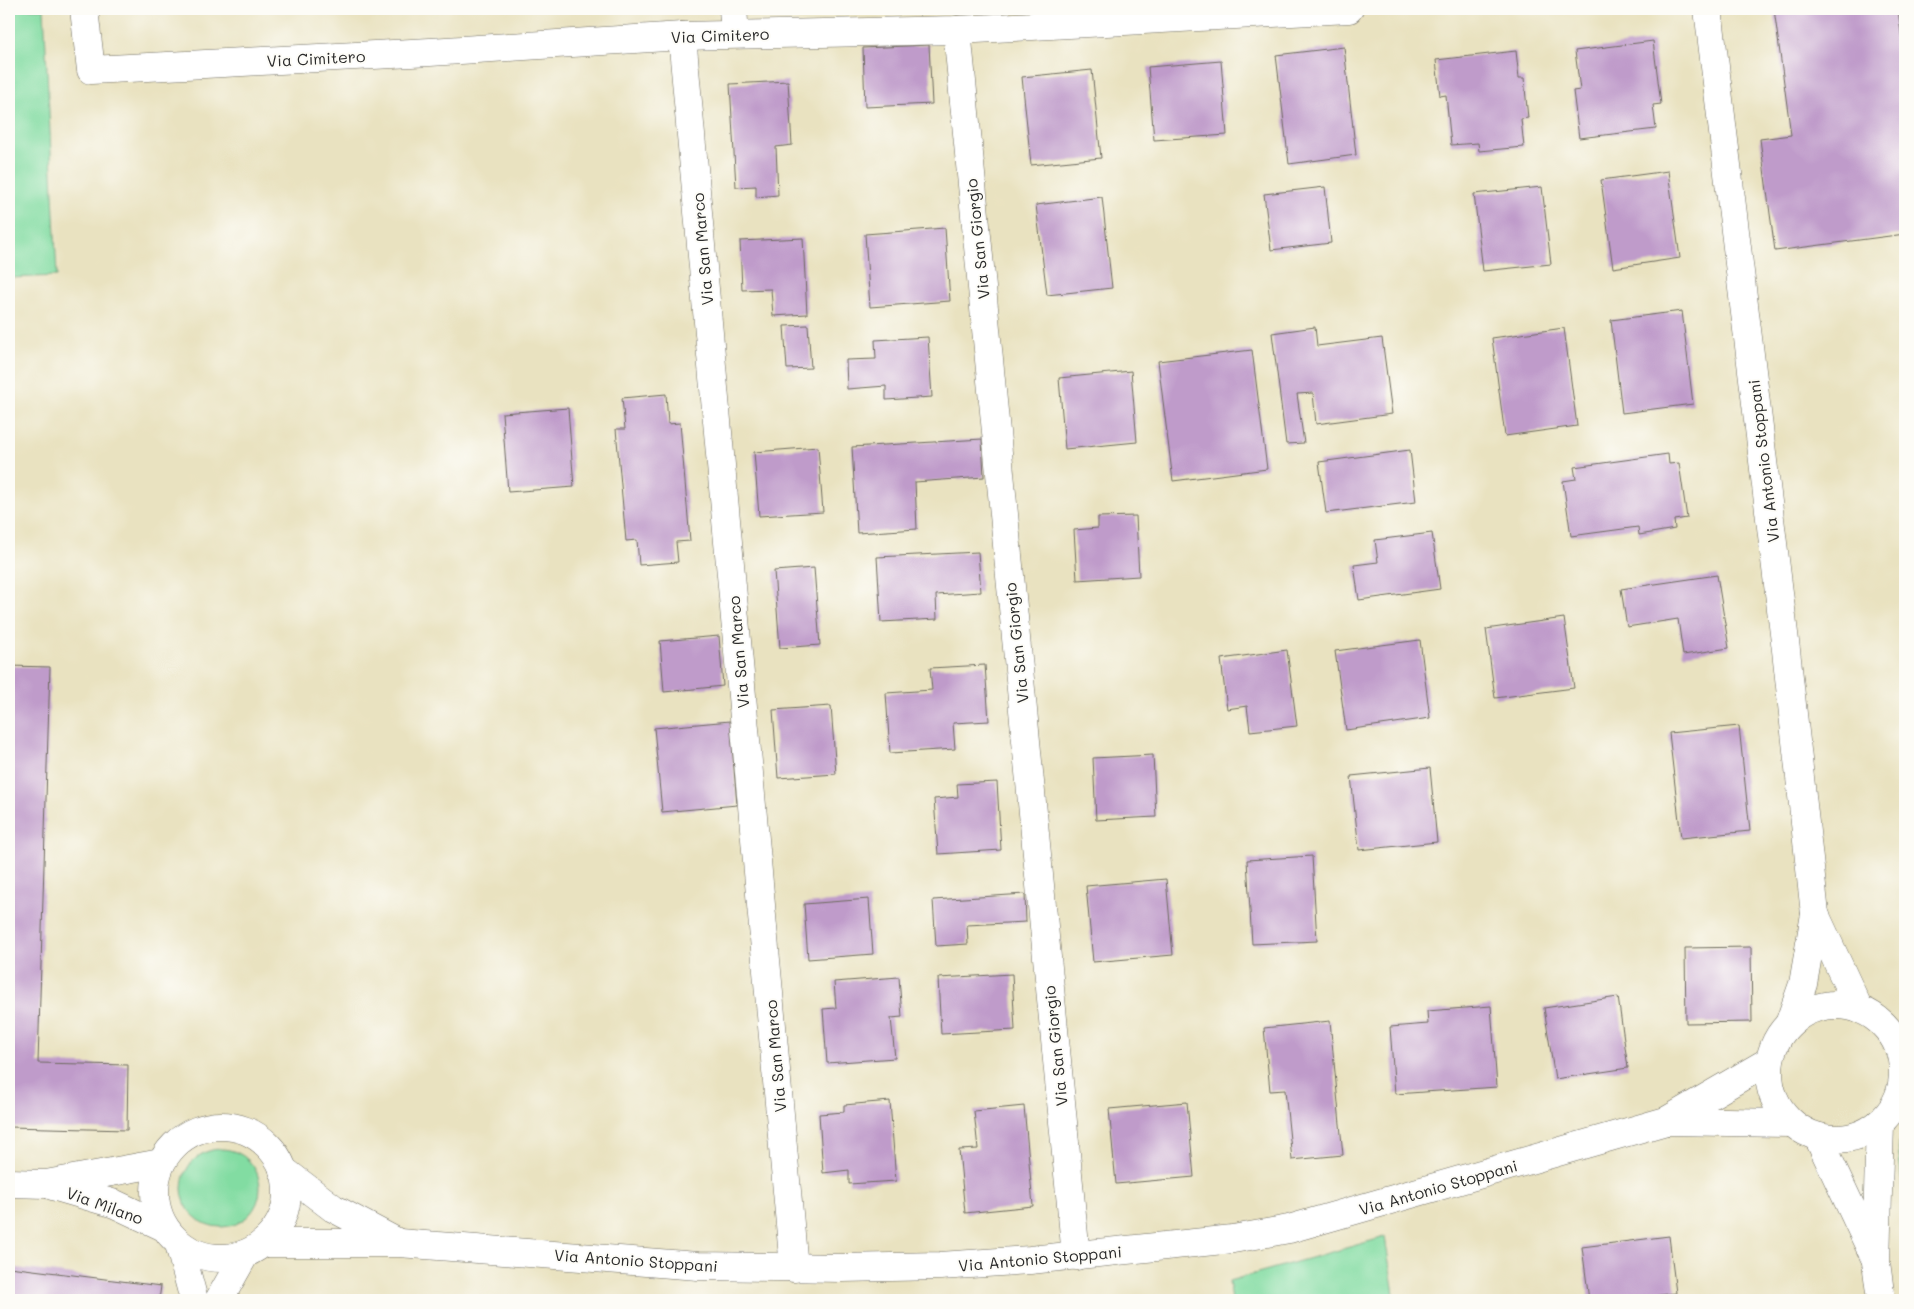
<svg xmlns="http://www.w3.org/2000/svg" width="1914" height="1309" viewBox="0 0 1914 1309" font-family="Mali,sans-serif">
  <rect width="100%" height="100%" fill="#fdfcf7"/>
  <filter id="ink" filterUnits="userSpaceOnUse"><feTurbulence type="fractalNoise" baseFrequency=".02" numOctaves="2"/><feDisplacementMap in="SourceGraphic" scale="10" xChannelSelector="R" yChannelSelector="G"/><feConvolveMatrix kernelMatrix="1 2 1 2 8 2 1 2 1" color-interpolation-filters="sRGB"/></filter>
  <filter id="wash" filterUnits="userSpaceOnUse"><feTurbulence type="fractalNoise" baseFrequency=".0096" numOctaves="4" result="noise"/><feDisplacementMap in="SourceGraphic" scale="20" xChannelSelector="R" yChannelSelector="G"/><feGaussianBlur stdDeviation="1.12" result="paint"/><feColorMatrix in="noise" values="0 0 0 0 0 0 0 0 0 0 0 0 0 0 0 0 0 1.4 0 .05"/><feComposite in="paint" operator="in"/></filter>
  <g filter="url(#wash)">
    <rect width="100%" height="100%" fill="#e9e2c0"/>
    <!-- green -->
    <g fill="#82dca2" stroke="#568466">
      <polygon points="9,9 44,9 57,276 9,278"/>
      <polygon points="1905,1132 1905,1217 1898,1144"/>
      <circle cx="221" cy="1188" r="39"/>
      <polygon points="1385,1237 1395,1300 1232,1300 1229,1281"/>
    </g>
    <g id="blocks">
      <!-- building -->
      <g fill="#bf9bca">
        <polygon points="1774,9 1898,9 1905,66 1905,234 1775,251 1760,139 1791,135"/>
        <polygon points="1653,41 1661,104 1653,105 1656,129 1579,138 1573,91 1580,90 1575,51"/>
        <polygon points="929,45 932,104 865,107 863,48"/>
        <polygon points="1344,47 1356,155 1289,164 1276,55"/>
        <polygon points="1516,51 1519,78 1524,78 1528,118 1521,119 1524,147 1479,151 1478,143 1451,145 1446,95 1440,96 1436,60"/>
        <polygon points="1221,61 1227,135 1154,140 1148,67"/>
        <polygon points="1092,70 1101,158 1031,165 1022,77"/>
        <polygon points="788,81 792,145 776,147 778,195 756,197 756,186 736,187 730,84"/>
        <polygon points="1668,171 1680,258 1613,268 1601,180"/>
        <polygon points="1325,187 1331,243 1271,250 1264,194"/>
        <polygon points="1542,187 1551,264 1483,271 1474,194"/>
        <polygon points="1102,197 1112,288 1047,295 1036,205"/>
        <polygon points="945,228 950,301 870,307 865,234"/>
        <polygon points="803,238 807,314 773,316 771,289 742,290 740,241"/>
        <polygon points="1682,311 1693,404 1622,413 1611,320"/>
        <polygon points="808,325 811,368 787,369 784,326"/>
        <polygon points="1315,327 1317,346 1382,338 1392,414 1316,424 1313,393 1297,394 1304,443 1286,444 1272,333"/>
        <polygon points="1564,328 1577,426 1505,436 1492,338"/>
        <polygon points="928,337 932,397 886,400 886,386 847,389 846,360 876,359 875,340"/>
        <polygon points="1252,350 1267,469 1173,481 1158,361"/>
        <polygon points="1131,371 1137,442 1065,449 1059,378"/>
        <polygon points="666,394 668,424 680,423 690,541 676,542 678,562 639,565 637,540 626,541 616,429 625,429 622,398"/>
        <polygon points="568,408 574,487 508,492 502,413"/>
        <polygon points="982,439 984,477 915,482 917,529 857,533 852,447"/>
        <polygon points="818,447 823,512 759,516 754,452"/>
        <polygon points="1410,450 1416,502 1326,513 1319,462"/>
        <polygon points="1668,454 1669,464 1679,463 1687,518 1674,520 1675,529 1639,535 1638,527 1571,536 1563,481 1576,479 1574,467"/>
        <polygon points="1136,516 1139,576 1077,580 1074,530 1098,528 1098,517"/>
        <polygon points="1432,533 1440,589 1359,600 1354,565 1378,562 1375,540"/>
        <polygon points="978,552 981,592 936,595 937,619 881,622 877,557"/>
        <polygon points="814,568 820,645 780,648 774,571"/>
        <polygon points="1717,575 1729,648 1683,655 1678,619 1627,627 1621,589"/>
        <polygon points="1564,618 1574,688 1495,698 1486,629"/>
        <polygon points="719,636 723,686 664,692 660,641"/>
        <polygon points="1420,640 1430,718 1346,730 1335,651"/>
        <polygon points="1287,650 1297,726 1250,731 1247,706 1227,709 1221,659"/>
        <polygon points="985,665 989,721 953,723 955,749 890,753 886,693 932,690 930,668"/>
        <polygon points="9,666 50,667 38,1063 128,1065 127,1130 9,1127"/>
        <polygon points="831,706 836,774 778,778 773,710"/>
        <polygon points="730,721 737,805 662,812 654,728"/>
        <polygon points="1739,726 1750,831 1681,838 1669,733"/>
        <polygon points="1153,755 1156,817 1096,820 1093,758"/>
        <polygon points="1430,768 1437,842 1359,850 1351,776"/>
        <polygon points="997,782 1001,850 938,854 934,799 958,797 957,784"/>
        <polygon points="1312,856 1317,941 1252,944 1247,860"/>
        <polygon points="1166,879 1173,955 1093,962 1086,886"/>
        <polygon points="1025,894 1026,922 967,925 968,944 936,946 933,900"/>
        <polygon points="869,899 873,954 808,959 804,904"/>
        <polygon points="1751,947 1752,1022 1686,1023 1685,948"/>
        <polygon points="1012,974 1015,1030 941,1034 938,978"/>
        <polygon points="899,977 902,1017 891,1018 895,1058 827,1063 823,1009 836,1008 834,982"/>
        <polygon points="1618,997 1628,1068 1555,1079 1544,1008"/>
        <polygon points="1491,1006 1497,1087 1395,1094 1390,1027 1428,1024 1427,1011"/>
        <polygon points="1330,1021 1343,1155 1292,1160 1285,1090 1270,1091 1264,1028"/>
        <polygon points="890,1101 896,1181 849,1184 849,1170 823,1173 819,1114 844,1112 844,1105"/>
        <polygon points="1187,1102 1194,1177 1116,1184 1109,1109"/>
        <polygon points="1024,1106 1033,1206 965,1213 959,1150 978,1149 974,1111"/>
        <polygon points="1669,1236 1676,1293 1621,1300 1589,1300 1582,1247"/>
        <polygon points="9,1267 161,1286 159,1300 9,1300"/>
      </g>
    </g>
  </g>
  <g filter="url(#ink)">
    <use href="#blocks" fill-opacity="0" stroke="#6e6b5f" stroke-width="1"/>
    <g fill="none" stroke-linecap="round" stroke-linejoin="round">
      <defs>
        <g id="minor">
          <polyline points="84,9 91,70 430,52 682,36 957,30 1349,9"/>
          <polyline points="733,9 735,34"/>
          <polyline points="1708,9 1786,650 1815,914 1803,984 1789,1024"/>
          <polyline points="957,30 1076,1256"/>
          <polyline points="682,36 794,1268"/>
          <polyline points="1815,914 1859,1009"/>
          <circle cx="1836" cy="1072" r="67"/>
          <polyline points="1668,1121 1791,1123"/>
          <polyline points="1880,1123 1876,1262 1881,1300"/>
          <circle cx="221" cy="1192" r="66"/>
          <polyline points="1818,1137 1874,1256"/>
          <polyline points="283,1170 333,1208 395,1241"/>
          <polyline points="9,1183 46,1184 161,1163"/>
          <polyline points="53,1186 115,1204 164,1227"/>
          <polyline points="263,1243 399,1243 698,1266 842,1268 940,1266 1030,1260 1233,1239 1289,1229 1666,1121 1769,1061"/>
          <polyline points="179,1244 194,1300"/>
          <polyline points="219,1300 245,1254"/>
        </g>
      </defs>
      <!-- minor casing -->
      <use href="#minor" stroke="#6e6b5f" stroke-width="29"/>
      <!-- minor -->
      <use href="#minor" stroke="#fff" stroke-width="28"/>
    </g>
  </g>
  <g text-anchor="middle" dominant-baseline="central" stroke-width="4" stroke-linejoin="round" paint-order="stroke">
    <!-- street labels -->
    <g font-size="16" fill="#2b2b2b" stroke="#fdfcf7">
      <text transform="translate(720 35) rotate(-2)">Via Cimitero</text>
      <text transform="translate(316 58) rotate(-3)">Via Cimitero</text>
      <text transform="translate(977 239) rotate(-96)">Via San Giorgio</text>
      <text transform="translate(702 249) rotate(-95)">Via San Marco</text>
      <text transform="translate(1763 461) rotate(-97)">Via Antonio Stoppani</text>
      <text transform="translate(1016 643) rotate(-96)">Via San Giorgio</text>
      <text transform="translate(738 652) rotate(-95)">Via San Marco</text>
      <text transform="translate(1055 1046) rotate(-96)">Via San Giorgio</text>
      <text transform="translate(775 1056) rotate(-95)">Via San Marco</text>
      <text transform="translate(1438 1187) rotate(-16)">Via Antonio Stoppani</text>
      <text transform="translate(105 1205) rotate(20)">Via Milano</text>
      <text transform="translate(1040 1258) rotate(-5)">Via Antonio Stoppani</text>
      <text transform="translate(636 1260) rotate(4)">Via Antonio Stoppani</text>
    </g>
  </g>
  <!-- margin -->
  <rect width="1914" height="1309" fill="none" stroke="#fdfcf7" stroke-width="30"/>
</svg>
